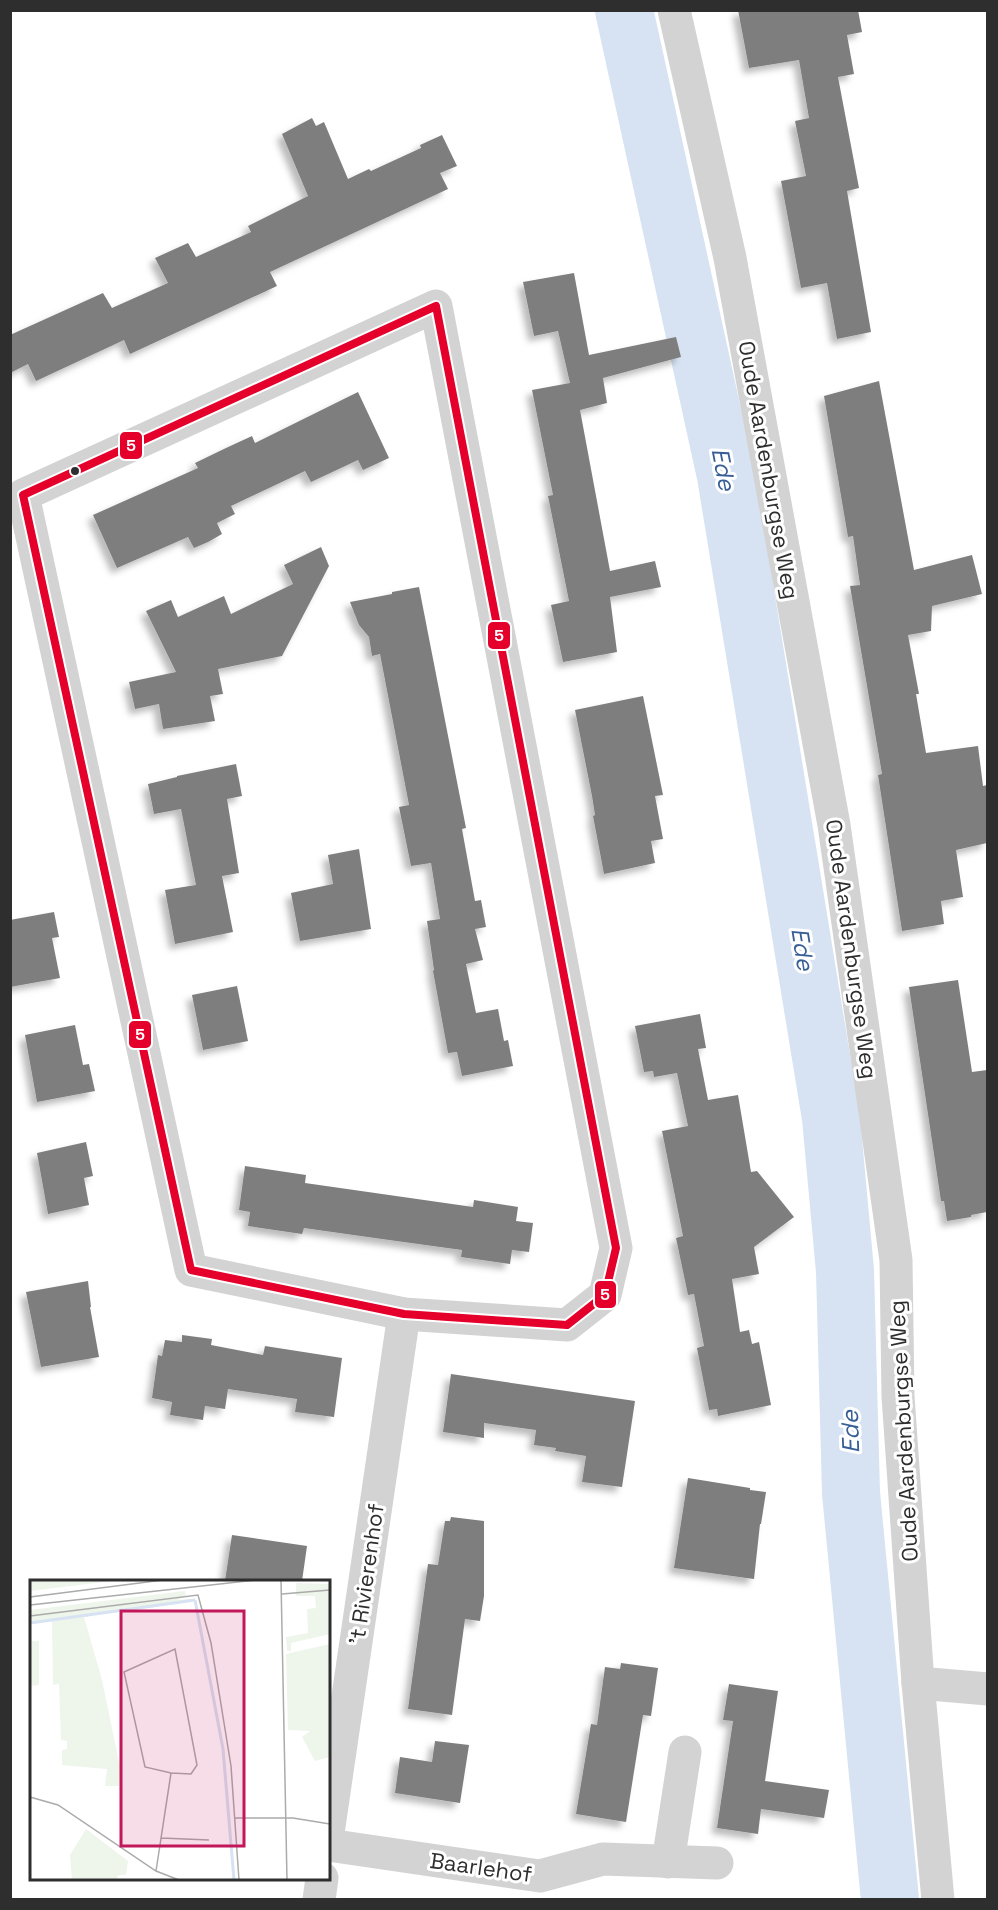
<svg xmlns="http://www.w3.org/2000/svg" width="998" height="1910" viewBox="0 0 998 1910" font-family="'Space Grotesk',sans-serif">
  <defs>
    <filter id="shadow"><feDropShadow dx="-5.5" dy="5.5" stdDeviation="3" flood-color="#0004"/></filter>
  </defs>
  <rect width="100%" height="100%" fill="#fff"/>
  <g fill="none" stroke-linecap="round" stroke-linejoin="round">
    <!-- river -->
    <polyline stroke="#d7e3f3" stroke-width="58" points="624,10 726,476 831,1118 845,1271 851,1493 890,1900"/>
  </g>
  <!-- building -->
  <g fill="#7e7e7e" filter="url(#shadow)">
    <polygon points="738,10 858,10 862,32 847,35 854,74 838,77 859,188 847,191 871,332 837,339 827,283 801,288 781,181 806,176 795,121 809,118 799,60 749,68"/>
    <polygon points="312,118 316,126 324,122 348,179 369,169 371,171 421,148 420,145 442,135 457,166 440,173 448,189 270,272 277,286 130,354 124,340 36,381 28,364 10,373 10,335 103,293 112,308 168,283 155,258 188,243 196,257 251,232 248,226 308,196 282,134"/>
    <polygon points="574,273 589,355 676,337 681,357 603,378 607,403 580,410 610,571 655,561 661,587 610,597 617,652 563,662 551,605 569,601 548,496 553,495 532,390 570,383 558,331 534,336 523,282"/>
    <polygon points="879,381 914,570 972,555 982,594 932,606 931,631 908,635 919,694 916,694 926,753 978,746 983,786 987,785 987,843 956,850 963,897 941,901 944,924 902,931 878,775 882,774 850,586 860,585 853,536 848,537 824,396"/>
    <polygon points="358,392 389,458 363,470 358,460 311,482 305,471 231,506 235,514 217,523 222,534 208,542 194,548 188,537 117,568 93,515 198,468 195,463 226,448 252,436 255,443"/>
    <polygon points="321,547 329,566 282,656 218,669 223,694 210,696 215,721 163,729 159,704 135,709 129,682 176,672 146,611 171,600 178,617 224,596 231,614 293,584 284,565"/>
    <polygon points="419,587 466,828 462,829 475,901 481,900 486,927 475,929 483,960 466,964 476,1013 498,1009 504,1041 508,1040 513,1066 462,1076 457,1052 448,1053 433,971 434,970 427,921 440,919 431,863 411,866 399,807 409,805 380,654 372,656 369,637 359,625 350,602 392,594 392,592"/>
    <polygon points="643,696 663,795 655,796 663,839 651,841 655,863 604,874 593,816 595,815 592,796 575,710"/>
    <polygon points="236,764 242,796 227,799 239,873 222,876 233,932 175,944 165,890 196,885 181,809 154,814 148,784 177,777 177,776"/>
    <polygon points="359,849 371,929 300,941 291,893 333,884 328,855"/>
    <polygon points="54,912 59,937 52,938 60,978 10,987 10,920"/>
    <polygon points="958,980 972,1072 987,1070 987,1212 971,1215 971,1217 947,1221 944,1201 941,1201 909,987"/>
    <polygon points="237,986 248,1041 203,1050 192,995"/>
    <polygon points="700,1014 706,1048 698,1049 708,1100 738,1095 751,1172 757,1171 794,1217 754,1247 759,1274 732,1279 740,1332 749,1330 752,1344 759,1342 771,1405 718,1416 717,1409 709,1410 697,1348 704,1346 694,1294 688,1295 676,1238 683,1236 662,1131 688,1126 677,1073 654,1077 653,1071 644,1072 635,1026"/>
    <polygon points="75,1025 83,1065 89,1064 95,1091 37,1102 25,1035"/>
    <polygon points="86,1142 93,1176 84,1178 89,1205 48,1214 37,1153"/>
    <polygon points="245,1166 306,1175 305,1183 473,1207 474,1200 518,1207 516,1221 533,1223 529,1252 512,1250 510,1264 461,1257 462,1250 382,1239 304,1228 302,1234 248,1226 250,1212 239,1210"/>
    <polygon points="88,1281 91,1307 90,1307 99,1357 41,1367 26,1292"/>
    <polygon points="182,1335 212,1339 211,1345 263,1355 265,1346 342,1358 334,1417 295,1412 297,1399 228,1389 225,1409 205,1406 203,1420 170,1415 172,1402 152,1398 158,1355 162,1356 165,1340 182,1342"/>
    <polygon points="451,1374 635,1401 622,1487 582,1482 586,1456 555,1451 556,1448 534,1445 536,1430 484,1423 484,1438 443,1432"/>
    <polygon points="688,1478 750,1488 750,1490 766,1492 761,1524 760,1524 754,1579 674,1568"/>
    <polygon points="451,1517 484,1521 484,1596 480,1621 465,1619 452,1715 408,1709 428,1564 438,1565 445,1521 450,1521"/>
    <polygon points="232,1535 307,1546 302,1581 225,1581"/>
    <polygon points="621,1663 658,1668 651,1716 643,1715 626,1822 576,1814 591,1724 597,1725 605,1667 620,1669"/>
    <polygon points="729,1684 778,1691 765,1781 829,1790 824,1818 761,1809 758,1834 717,1828 733,1721 723,1720"/>
    <polygon points="435,1741 469,1745 460,1803 395,1793 400,1757 432,1762"/>
  </g>
  <g fill="none" stroke-linecap="round" stroke-linejoin="round">
    <!-- minor -->
    <g stroke="#d3d3d3" stroke-width="33">
      <polyline points="674,10 730,258 834,825 896,1260 898,1396 918,1683 938,1900"/>
      <polygon points="436,306 616,1248 605,1295 567,1325 404,1314 191,1270 23,495"/>
      <polyline points="918,1683 988,1689"/>
      <polyline points="328,1833 404,1314"/>
      <polyline points="328,1845 540,1876 603,1859 717,1863"/>
      <polyline points="668,1862 685,1752"/>
      <polyline points="319,1900 322,1878"/>
    </g>
    <defs>
      <polygon id="bus-1" points="436,306 616,1248 605,1295 567,1325 404,1314 191,1270 23,495"/>
    </defs>
    <!-- bus-1 casing -->
    <use href="#bus-1" stroke="#fff" stroke-width="12"/>
    <!-- bus-1 -->
    <use href="#bus-1" stroke="#e4002b" stroke-width="8"/>
  </g>
  <!-- markers -->
  <circle fill="#2e2e2e" stroke="#fff" stroke-width="2" cx="75" cy="471" r="5"/>
  <g text-anchor="middle" dominant-baseline="central" stroke-width="6" stroke-linejoin="round" paint-order="stroke">
    <!-- street labels -->
    <g font-size="22" fill="#2e2e2e" stroke="#fff">
      <text transform="translate(769 470) rotate(80)">Oude Aardenburgse Weg</text>
      <text transform="translate(852 949) rotate(82)">Oude Aardenburgse Weg</text>
      <text transform="translate(903 1431) rotate(-93)">Oude Aardenburgse Weg</text>
      <text transform="translate(366 1574) rotate(-82)">'t Rivierenhof</text>
      <text transform="translate(481 1867) rotate(8)">Baarlehof</text>
    </g>
    <!-- water labels -->
    <g font-size="24" font-style="italic" fill="#375f96" stroke="#fff">
      <text transform="translate(724 469) rotate(79)">Ede</text>
      <text transform="translate(803 949) rotate(81)">Ede</text>
      <text transform="translate(850 1432) rotate(-92)">Ede</text>
    </g>
  </g>
  <!-- overview -->
  <g transform="translate(30 1580)">
    <rect width="300" height="300" fill="#fff"/>
    <path d="M0,0H90L0,11ZM266,3L300,4V54L261,63V71H257L256,57L278,53L277,29L286,28L285,16H266ZM155,11L156,16L147,20L159,19L160,22L54,37L72,100L90,187L89,206H75L77,189L32,185V170L37,169V161L31,160L29,104L23,105L22,41L0,43V30ZM0,61H9V105L0,106ZM300,64V177L285,181L272,157L280,151L258,150L256,74ZM56,249L98,281L96,295H88L87,300H42L40,275Z" fill="#eef5eb"/>
    <path fill="none" stroke="#d7e3f3" stroke-width="3" d="M165,20L193,169L204,300M0,43L165,20"/>
    <path fill="none" stroke="#ababab" stroke-width="1.5" d="M251,0L257,300M252,14L300,10M0,17L133,0M0,25L227,0M0,36L168,15L181,63L201,186L209,300M0,217L28,225L126,291L149,300M204,238H263L300,244M131,258L179,260M126,291L141,193L161,194L167,185L145,69L94,92L115,187L141,193"/>
    <path fill="#c2185b" fill-opacity="0.15" stroke="#c2185b" stroke-width="3" d="M91,31H214V266H91Z"/>
    <rect width="300" height="300" fill="none" stroke="#2e2e2e" stroke-width="3"/>
  </g>
  <g stroke="#fff" stroke-width="2">
    <rect x="119" y="431" width="24" height="29" rx="6" fill="#e4002b"/>
    <rect x="487" y="621" width="24" height="29" rx="6" fill="#e4002b"/>
    <rect x="128" y="1020" width="24" height="29" rx="6" fill="#e4002b"/>
    <rect x="594" y="1280" width="23" height="29" rx="6" fill="#e4002b"/>
  </g>
  <g font-size="16" text-anchor="middle" font-weight="bold" fill="#fff">
    <text x="131" y="451">5</text>
    <text x="499" y="641">5</text>
    <text x="140" y="1040">5</text>
    <text x="605" y="1300">5</text>
  </g>
  <!-- border -->
  <rect width="998" height="1910" fill="none" stroke="#2e2e2e" stroke-width="24"/>
</svg>
